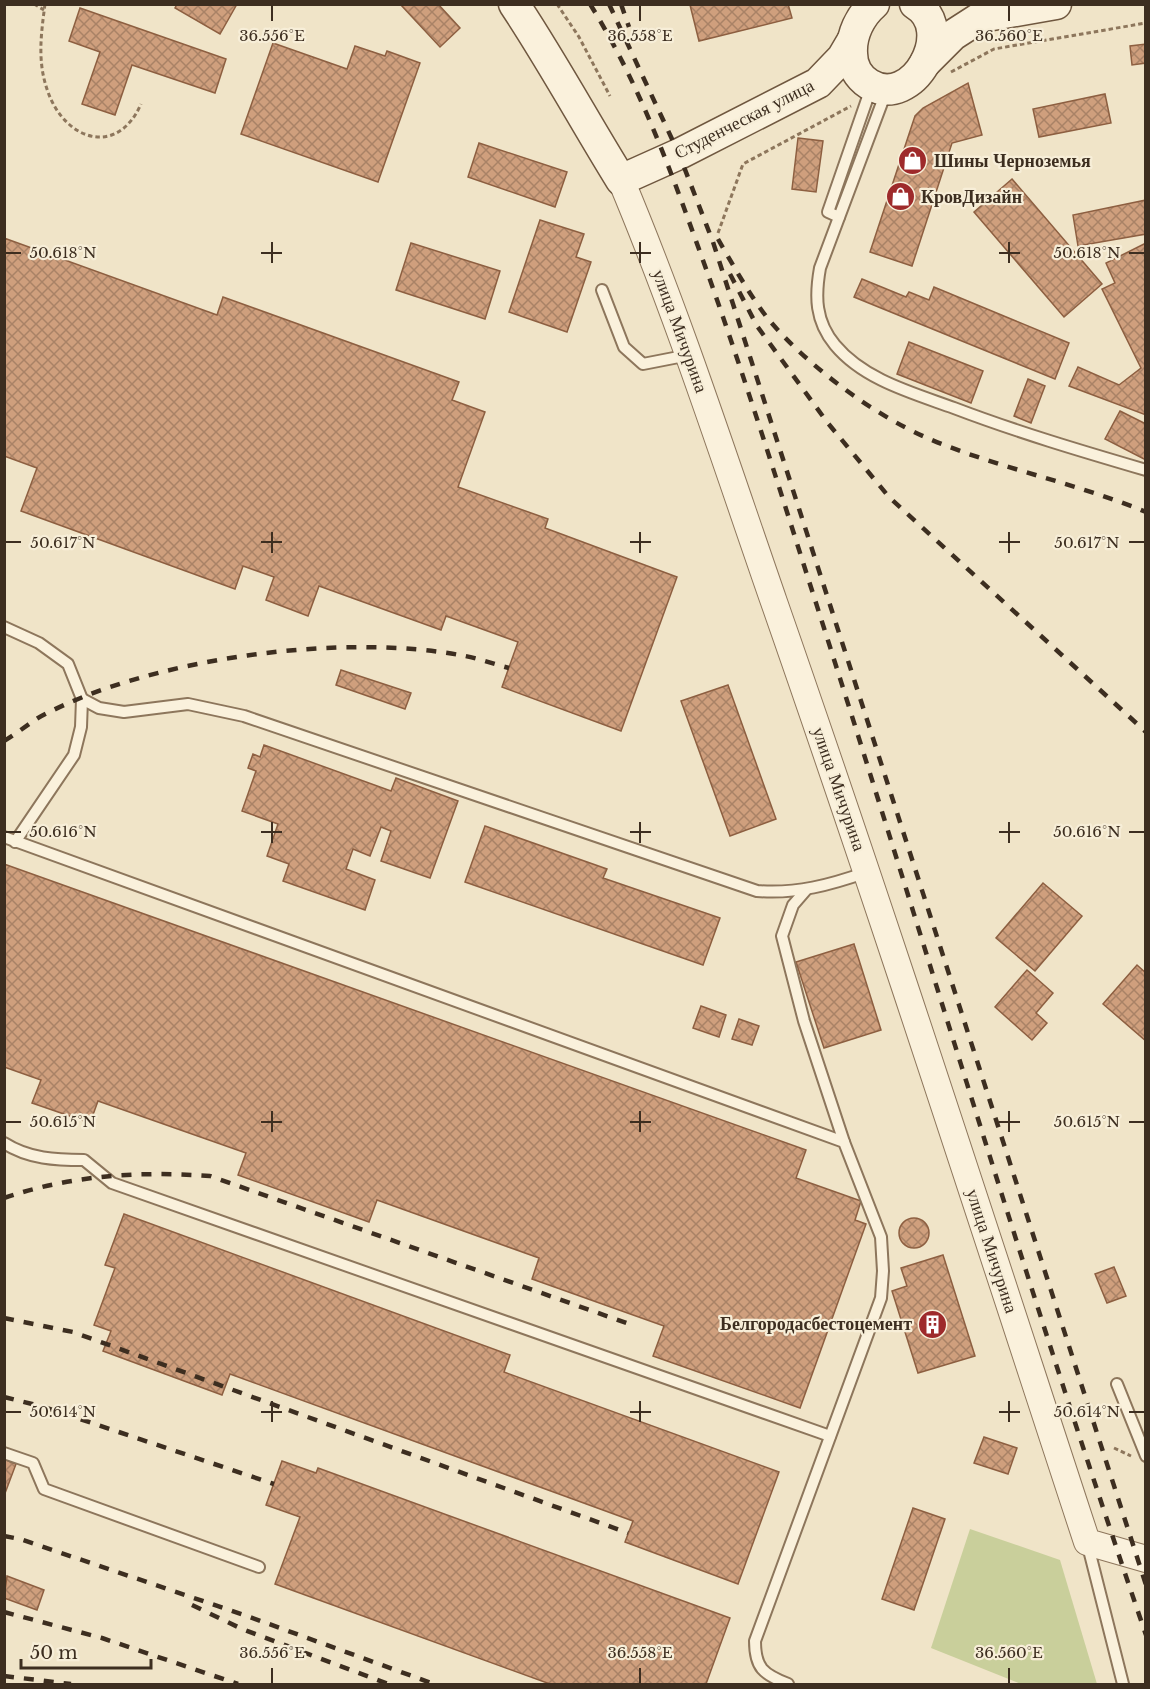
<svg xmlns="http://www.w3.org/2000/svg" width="1150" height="1689" viewBox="0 0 1150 1689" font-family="'Libre Baskerville',serif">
  <defs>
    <pattern id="building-cross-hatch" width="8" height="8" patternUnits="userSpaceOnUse" patternTransform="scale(1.5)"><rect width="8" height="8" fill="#cf9f7d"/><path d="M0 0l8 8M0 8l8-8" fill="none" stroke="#a98266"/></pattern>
  </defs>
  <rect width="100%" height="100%" fill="#f0e4c8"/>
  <!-- park -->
  <polygon fill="#c9cf9b" points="970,1529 1060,1560 1097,1684 1021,1684 931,1648"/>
  <!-- building -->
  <g fill="url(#building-cross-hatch)" stroke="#8d5f41" stroke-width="1.5">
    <polygon points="177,4 237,4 220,34 175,8"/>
    <polygon points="400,4 438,4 460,28 440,47"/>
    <polygon points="788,4 792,18 699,41 690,5"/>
    <polygon points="80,8 226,59 215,93 132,65 115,115 82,104 100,52 69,41"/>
    <polygon points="273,43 347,69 355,46 385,56 387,51 420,63 378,182 241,134"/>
    <polygon points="1146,44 1146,63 1132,65 1130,46"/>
    <polygon points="968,83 982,135 952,143 912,266 870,252 915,116 923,108"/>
    <polygon points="1105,94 1111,123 1039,137 1033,109"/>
    <polygon points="798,138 823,141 816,192 792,189"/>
    <polygon points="479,143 567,172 555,207 468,177"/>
    <polygon points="1012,179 1102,284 1064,317 974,212"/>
    <polygon points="1146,200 1146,234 1078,246 1073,215"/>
    <polygon points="540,220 584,234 576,257 591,262 567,332 509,312"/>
    <polygon points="4,238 217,315 223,297 459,382 452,400 485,412 458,487 548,519 545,528 677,577 621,731 502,687 518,642 446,616 441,630 319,586 308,616 266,600 274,577 243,566 235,589 21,511 37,468 4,456"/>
    <polygon points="411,243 500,271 485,319 396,290"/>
    <polygon points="1146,243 1146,415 1069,386 1078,367 1119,385 1141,368 1102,289 1115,283 1106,263"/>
    <polygon points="862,279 906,297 909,292 929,300 934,287 1069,343 1055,379 854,297"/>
    <polygon points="909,342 983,371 971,403 897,374"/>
    <polygon points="1028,379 1045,386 1031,423 1014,416"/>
    <polygon points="1120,411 1146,424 1146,460 1105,439"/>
    <polygon points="341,670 411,693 405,709 336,685"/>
    <polygon points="728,685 776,819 730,836 681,701"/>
    <polygon points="264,745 391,791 396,778 458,801 430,878 381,861 391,831 381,827 370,856 353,849 346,869 375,880 365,910 283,881 289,864 267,856 278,824 242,811 256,771 248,768 253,754 260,757"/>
    <polygon points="485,826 607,869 603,878 720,918 703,965 465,882"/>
    <polygon points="4,864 806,1150 796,1178 861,1201 855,1220 866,1224 800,1408 653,1356 664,1326 532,1279 539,1258 377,1200 369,1222 238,1175 246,1153 98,1101 90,1123 32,1103 41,1080 4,1067"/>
    <polygon points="1043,883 1082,916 1035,971 996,938"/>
    <polygon points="854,944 881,1030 824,1048 796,962"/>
    <polygon points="1137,965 1146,973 1146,1041 1103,1004"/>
    <polygon points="1027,970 1053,993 1036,1013 1047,1023 1032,1040 995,1007"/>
    <polygon points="701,1006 726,1015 719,1037 693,1028"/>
    <polygon points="739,1019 759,1026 752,1045 732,1039"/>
    <polygon points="124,1214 510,1355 504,1372 779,1472 738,1584 625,1542 633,1521 230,1374 222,1395 103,1351 111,1331 94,1325 115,1268 105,1265"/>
    <circle cx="914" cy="1233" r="15"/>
    <polygon points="943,1255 975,1356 918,1373 892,1291 907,1286 901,1268"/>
    <polygon points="1114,1267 1126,1296 1107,1303 1095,1274"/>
    <polygon points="984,1437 1017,1448 1008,1474 974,1463"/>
    <polygon points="4,1459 16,1464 4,1496"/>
    <polygon points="282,1461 316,1473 318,1468 730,1618 706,1684 550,1684 275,1584 300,1517 266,1505"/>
    <polygon points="913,1508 945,1519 914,1610 882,1599"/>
    <polygon points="7,1576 44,1590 37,1610 4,1598"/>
  </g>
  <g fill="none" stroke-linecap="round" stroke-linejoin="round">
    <defs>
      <g id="service">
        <path d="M886,92L820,268C815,296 815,321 835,345C864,380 913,393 954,408C1017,432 1081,451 1146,470"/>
        <polyline points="839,217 828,212 871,88"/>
        <polyline points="602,290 624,347 643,364 689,355"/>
        <polyline points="4,627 39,643 68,664 82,699 81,727 74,755 15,842"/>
        <path d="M82,699L99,708L124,712L188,704L244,716L757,891C797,894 830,885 867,872"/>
        <path d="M4,837L844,1142L881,1237L883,1271L881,1298L755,1641C755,1668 763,1674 788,1684"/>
        <polyline points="806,890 793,905 782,936 804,1021 844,1142"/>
        <path d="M4,1143C29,1159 56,1160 84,1160L112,1183L830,1436"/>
        <polyline points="1117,1384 1146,1456"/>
        <polyline points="4,1453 33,1463 44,1489 259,1567"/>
        <polyline points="1087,1542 1123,1684"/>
      </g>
      <path id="tertiary" d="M621,180C679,318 725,461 774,602C883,914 984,1228 1087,1542L1146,1559"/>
      <g id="secondary">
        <path d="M514,4C552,61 585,122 621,180L679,154L818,83L842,58L852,41"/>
        <path d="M874,4C860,16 851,35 852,53C852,66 858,77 869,84C913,111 958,29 915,4"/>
        <polyline points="925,63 953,35 981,17 1056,4"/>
      </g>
    </defs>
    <!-- service casing -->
    <use href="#service" stroke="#8d765c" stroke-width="14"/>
    <!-- tertiary casing -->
    <use href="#tertiary" stroke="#8d765c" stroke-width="28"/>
    <!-- secondary casing -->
    <use href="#secondary" stroke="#6f573f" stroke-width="33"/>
    <!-- path -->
    <g stroke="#8d765c" stroke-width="3" stroke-dasharray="4.5 3" stroke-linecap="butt">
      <polyline points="34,4 44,10"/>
      <path d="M45,4C41,35 37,62 48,92C65,140 117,158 141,104"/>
      <polyline points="557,4 579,37 610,96"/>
      <polyline points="951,72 994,49 1146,23"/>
      <polyline points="718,233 743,164 851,106"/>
      <polyline points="1114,1448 1131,1456"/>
    </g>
    <!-- service -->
    <use href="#service" stroke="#faf1dc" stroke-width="10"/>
    <!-- tertiary -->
    <use href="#tertiary" stroke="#faf1dc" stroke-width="26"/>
    <!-- secondary -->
    <use href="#secondary" stroke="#faf1dc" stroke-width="30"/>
    <!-- rail -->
    <g stroke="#3d2e20" stroke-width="4.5" stroke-dasharray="10 10" stroke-linecap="butt">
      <path d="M590,4C636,78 667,160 696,241C737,353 772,465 808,578C921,930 1026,1285 1146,1635"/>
      <polyline points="609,4 679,154 713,242 1146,1585"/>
      <polyline points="621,4 629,27"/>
      <path d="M718,239C733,265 750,296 769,320C807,365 871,413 925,437C996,468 1074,482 1146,512"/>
      <polyline points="730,274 757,326 827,422 889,497 1146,732"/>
      <path d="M4,741C16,734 27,725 38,718C147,658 344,632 465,656C480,659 494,664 509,668"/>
      <path d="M4,1198C72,1175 139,1171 210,1176L635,1326"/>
      <polyline points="4,1318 73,1332 628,1533"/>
      <polyline points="4,1397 44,1407 274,1484"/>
      <polyline points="4,1536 20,1539 247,1616 434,1684"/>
      <polyline points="192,1605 242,1629 388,1684"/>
      <polyline points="4,1612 102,1638 238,1684"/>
      <polyline points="4,1676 71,1684"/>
    </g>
  </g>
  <!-- ticks -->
  <path fill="none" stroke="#3d2e20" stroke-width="2" d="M272,6V21M640,6V21M1009,6V21M272,242V263M640,242V263M1009,242V263M6,253H21M261,253H282M630,253H651M999,253H1020M1129,253H1144M272,532V553M640,532V553M1009,532V553M6,542H21M261,542H282M630,542H651M999,542H1020M1129,542H1144M272,822V843M640,822V843M1009,822V843M6,832H21M261,832H282M630,832H651M999,832H1020M1129,832H1144M272,1111V1132M640,1111V1132M1009,1111V1132M6,1122H21M261,1122H282M630,1122H651M999,1122H1020M1129,1122H1144M272,1401V1422M640,1401V1422M1009,1401V1422M6,1412H21M261,1412H282M630,1412H651M999,1412H1020M1129,1412H1144M272,1668V1683M640,1668V1683M1009,1668V1683"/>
  <!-- icons -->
  <defs>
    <symbol id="shop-disc" viewBox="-11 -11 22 22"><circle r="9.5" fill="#9e2a2b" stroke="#f7eed8"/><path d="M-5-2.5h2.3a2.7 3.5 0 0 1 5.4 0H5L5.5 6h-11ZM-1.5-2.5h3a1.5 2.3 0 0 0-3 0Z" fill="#fff"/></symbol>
    <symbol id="building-disc" viewBox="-11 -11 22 22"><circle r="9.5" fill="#9e2a2b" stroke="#f7eed8"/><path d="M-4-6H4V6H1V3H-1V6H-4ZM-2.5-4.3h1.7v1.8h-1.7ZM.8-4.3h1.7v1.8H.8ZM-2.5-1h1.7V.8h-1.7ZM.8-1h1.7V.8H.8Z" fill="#fff"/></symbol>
  </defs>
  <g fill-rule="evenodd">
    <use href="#shop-disc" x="896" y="144" width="33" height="33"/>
    <use href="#shop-disc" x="884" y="180" width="33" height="33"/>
    <use href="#building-disc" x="916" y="1308" width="33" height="33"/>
  </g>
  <g text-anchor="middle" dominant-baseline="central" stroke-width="4.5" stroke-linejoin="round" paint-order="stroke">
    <!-- street labels -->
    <g font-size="18" fill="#3d2e20" stroke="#f7eed8">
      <text transform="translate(744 119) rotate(-27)">Студенческая улица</text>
      <text transform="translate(680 331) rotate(70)">улица Мичурина</text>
      <text transform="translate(839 789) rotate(71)">улица Мичурина</text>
      <text transform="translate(992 1251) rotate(72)">улица Мичурина</text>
    </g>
    <!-- poi labels -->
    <g font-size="18" font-weight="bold" fill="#3d2e20" stroke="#f7eed8" text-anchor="start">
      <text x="934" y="161">Шины Черноземья</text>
      <text x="921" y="197">КровДизайн</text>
      <text x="912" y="1324" text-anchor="end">Белгородасбестоцемент</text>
    </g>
  </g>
  <g font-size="15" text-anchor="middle" fill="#3d2e20" stroke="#f7eed8" stroke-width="4.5" stroke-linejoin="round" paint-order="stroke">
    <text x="272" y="41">36.556°E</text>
    <text x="640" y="41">36.558°E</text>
    <text x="1009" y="41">36.560°E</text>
    <text x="63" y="258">50.618°N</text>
    <text x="1087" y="258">50.618°N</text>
    <text x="63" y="548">50.617°N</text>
    <text x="1087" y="548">50.617°N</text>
    <text x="63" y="837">50.616°N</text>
    <text x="1087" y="837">50.616°N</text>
    <text x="63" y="1127">50.615°N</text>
    <text x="1087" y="1127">50.615°N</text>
    <text x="63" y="1417">50.614°N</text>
    <text x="1087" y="1417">50.614°N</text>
    <text x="272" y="1658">36.556°E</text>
    <text x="640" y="1658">36.558°E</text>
    <text x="1009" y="1658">36.560°E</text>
  </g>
  <!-- border -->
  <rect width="1150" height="1689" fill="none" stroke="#3d2e20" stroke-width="12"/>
  <!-- scale -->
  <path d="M21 1659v9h130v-9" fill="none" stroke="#3d2e20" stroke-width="3"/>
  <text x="30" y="1659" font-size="18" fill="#3d2e20" stroke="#f7eed8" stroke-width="4.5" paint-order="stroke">50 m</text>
</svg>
